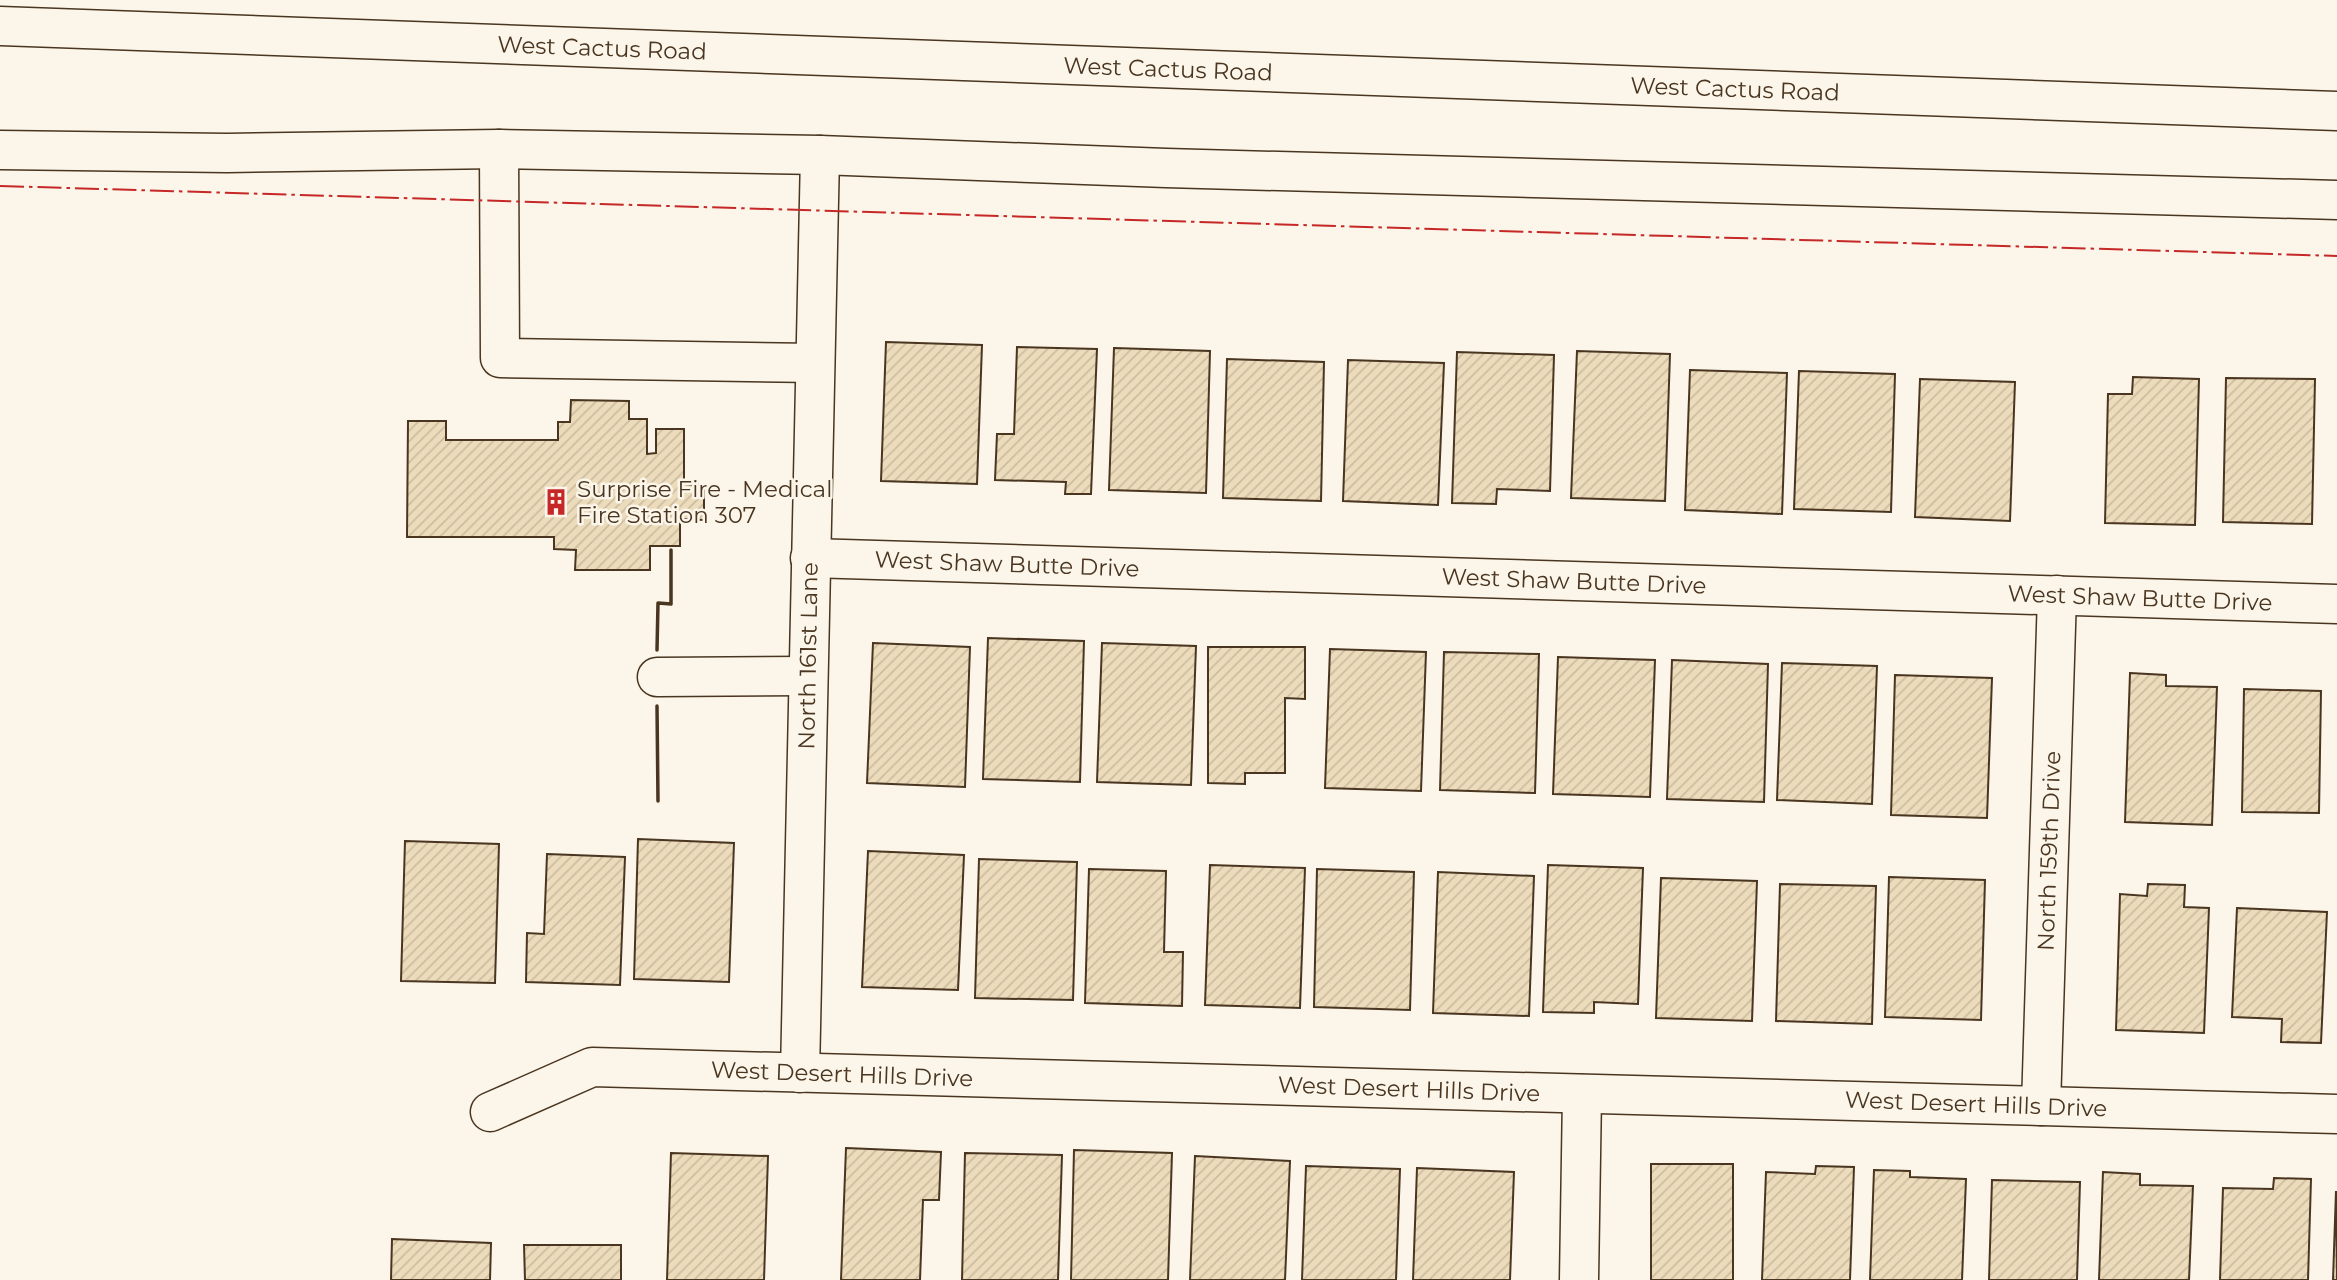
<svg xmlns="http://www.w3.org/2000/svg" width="2337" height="1280" viewBox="0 0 2337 1280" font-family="Montserrat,sans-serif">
  <defs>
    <pattern id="building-hatch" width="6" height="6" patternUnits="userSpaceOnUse" patternTransform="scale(1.75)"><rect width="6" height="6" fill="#ecdcbc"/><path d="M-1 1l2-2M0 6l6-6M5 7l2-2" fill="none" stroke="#ccbda1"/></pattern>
  </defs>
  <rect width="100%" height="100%" fill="#fbf6e9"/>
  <!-- building -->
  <g fill="url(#building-hatch)" stroke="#4a3520" stroke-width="2">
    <polygon points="886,342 982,345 977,484 881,481"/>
    <polygon points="1017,347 1097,349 1091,494 1065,494 1066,482 995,480 997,434 1014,434"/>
    <polygon points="1114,348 1210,351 1206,493 1109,490"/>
    <polygon points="1577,351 1670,354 1665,501 1571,498"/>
    <polygon points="1457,352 1554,355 1550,491 1497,489 1496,504 1452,503"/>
    <polygon points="1227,359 1324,362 1321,501 1223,498"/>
    <polygon points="1348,360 1444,363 1438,505 1343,501"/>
    <polygon points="1690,370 1787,373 1782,514 1685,510"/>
    <polygon points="1799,371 1895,374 1891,512 1794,509"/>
    <polygon points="2133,377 2199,379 2195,525 2105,523 2108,394 2132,394"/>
    <polygon points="2226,378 2315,379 2312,524 2223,522"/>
    <polygon points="1920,379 2015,382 2010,521 1915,517"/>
    <polygon points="571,400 629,401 629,419 647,419 647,454 656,453 656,429 684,429 684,484 704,485 704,520 680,519 680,546 650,546 650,570 575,570 576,550 554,549 554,537 407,537 408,421 446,421 446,440 558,440 558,422 570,422"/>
    <polygon points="988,638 1084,641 1080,782 983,779"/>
    <polygon points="873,643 970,647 965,787 867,783"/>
    <polygon points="1102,643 1196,646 1191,785 1097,782"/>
    <polygon points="1208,647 1305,647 1305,699 1285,698 1285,773 1245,773 1245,784 1208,783"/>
    <polygon points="1330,649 1426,652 1421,791 1325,788"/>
    <polygon points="1444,652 1539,654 1535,793 1440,790"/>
    <polygon points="1558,657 1655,660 1650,797 1553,794"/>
    <polygon points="1672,660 1768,664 1764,802 1667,799"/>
    <polygon points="1782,663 1877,666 1872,804 1777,800"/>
    <polygon points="2130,673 2166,675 2166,686 2217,687 2212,825 2125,822"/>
    <polygon points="1895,675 1992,678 1987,818 1891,815"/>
    <polygon points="2244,689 2321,691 2319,813 2242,812"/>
    <polygon points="638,839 734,843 729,982 634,979"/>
    <polygon points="405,841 499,844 495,983 401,981"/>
    <polygon points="868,851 964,855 958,990 862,987"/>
    <polygon points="547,854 625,857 620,985 526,982 527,933 544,934"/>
    <polygon points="979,859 1077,862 1073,1000 975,998"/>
    <polygon points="1210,865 1305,868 1300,1008 1205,1005"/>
    <polygon points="1548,865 1643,868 1638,1004 1594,1002 1594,1013 1543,1012"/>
    <polygon points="1089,869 1166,871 1164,952 1183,952 1182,1006 1085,1003"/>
    <polygon points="1317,869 1414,872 1410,1010 1314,1007"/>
    <polygon points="1438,872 1534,876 1529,1016 1433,1013"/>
    <polygon points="1889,877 1985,880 1981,1020 1885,1017"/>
    <polygon points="1661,878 1757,881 1752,1021 1656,1018"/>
    <polygon points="1780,884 1876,886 1872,1024 1776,1021"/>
    <polygon points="2148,884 2185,885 2184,907 2209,908 2204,1033 2116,1030 2120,894 2147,896"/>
    <polygon points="2237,908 2327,912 2321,1043 2281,1042 2282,1019 2232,1017"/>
    <polygon points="846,1148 941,1152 939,1200 923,1200 920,1280 841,1280"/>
    <polygon points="1074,1150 1172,1153 1168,1280 1071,1280"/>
    <polygon points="671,1153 768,1156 764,1280 667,1280"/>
    <polygon points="965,1153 1062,1155 1058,1280 962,1280"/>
    <polygon points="1195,1156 1290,1161 1285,1280 1190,1280"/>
    <rect x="1651" y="1164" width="82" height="116"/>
    <polygon points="1306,1166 1400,1169 1396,1280 1302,1280"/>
    <polygon points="1816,1166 1854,1167 1850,1280 1762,1280 1766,1172 1815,1174"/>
    <polygon points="1417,1168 1514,1172 1510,1280 1413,1280"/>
    <polygon points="1874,1170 1910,1171 1910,1177 1966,1179 1962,1280 1870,1280"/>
    <polygon points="2103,1172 2140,1174 2140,1185 2193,1186 2189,1280 2099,1280"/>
    <polygon points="2274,1178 2311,1179 2308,1280 2220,1280 2223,1188 2273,1189"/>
    <polygon points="1992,1180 2080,1182 2077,1280 1989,1280"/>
    <polygon points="2336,1191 2337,1280 2333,1280"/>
    <polygon points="392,1239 491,1243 490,1280 391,1280"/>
    <polygon points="524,1245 621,1245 621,1280 525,1280"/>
  </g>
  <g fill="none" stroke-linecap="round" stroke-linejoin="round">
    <defs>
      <g id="minor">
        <polyline points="499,149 500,358 815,363"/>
        <polyline points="810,558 2337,604"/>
        <polyline points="657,677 807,676"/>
        <polyline points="800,1073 820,155"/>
        <polyline points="2041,1106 2057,595"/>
        <polyline points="490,1112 592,1067 2337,1114"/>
        <polyline points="1579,1280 1582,1094"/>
      </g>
      <g id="major">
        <polyline points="0,26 2337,111"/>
        <polyline points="0,150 227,153 499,149 820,155 1166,168 2337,200"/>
      </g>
    </defs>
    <!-- minor casing -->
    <use href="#minor" stroke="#4a3520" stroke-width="41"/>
    <!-- major casing -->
    <use href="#major" stroke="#4a3520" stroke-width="41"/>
    <!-- minor -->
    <use href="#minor" stroke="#fbf6e9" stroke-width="38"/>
    <!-- major -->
    <use href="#major" stroke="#fbf6e9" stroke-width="38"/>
    <!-- wall -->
    <g stroke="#4a3520" stroke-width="3.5">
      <polyline points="657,650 658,603 671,604 671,550"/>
      <polyline points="657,706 658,801"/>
    </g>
    <!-- power -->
    <polyline stroke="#c62828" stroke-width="2" stroke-dasharray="24 5 3.5 5" stroke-linecap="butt" points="0,186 2337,256"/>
  </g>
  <!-- icons -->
  <defs>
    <symbol id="building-bare" viewBox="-9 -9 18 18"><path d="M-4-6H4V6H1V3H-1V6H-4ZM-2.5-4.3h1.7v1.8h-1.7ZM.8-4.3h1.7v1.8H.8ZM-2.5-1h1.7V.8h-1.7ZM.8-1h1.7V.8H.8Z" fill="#c62828" stroke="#fbf6e9" stroke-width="2.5" paint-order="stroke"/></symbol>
  </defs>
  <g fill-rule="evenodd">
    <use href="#building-bare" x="537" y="483" width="38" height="38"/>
  </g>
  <g text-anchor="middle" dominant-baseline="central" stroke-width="5" stroke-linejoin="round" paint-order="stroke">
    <!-- street labels -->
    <g font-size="23" fill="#4a3520" stroke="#fbf6e9">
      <text transform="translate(602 48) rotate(2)">West Cactus Road</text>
      <text transform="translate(1168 69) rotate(2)">West Cactus Road</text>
      <text transform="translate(1735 89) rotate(2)">West Cactus Road</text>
      <text transform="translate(1007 564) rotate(2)">West Shaw Butte Drive</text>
      <text transform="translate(1574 581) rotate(2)">West Shaw Butte Drive</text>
      <text transform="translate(2140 598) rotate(2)">West Shaw Butte Drive</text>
      <text transform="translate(808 656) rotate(-89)">North 161st Lane</text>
      <text transform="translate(2049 851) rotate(-88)">North 159th Drive</text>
      <text transform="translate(842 1074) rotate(2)">West Desert Hills Drive</text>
      <text transform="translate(1409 1089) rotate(2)">West Desert Hills Drive</text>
      <text transform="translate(1976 1104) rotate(2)">West Desert Hills Drive</text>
    </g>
    <!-- poi labels -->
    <g font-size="23" fill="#4a3520" stroke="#fbf6e9" text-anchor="start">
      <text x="577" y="489">Surprise Fire - Medical<tspan x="577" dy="26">Fire Station 307</tspan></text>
    </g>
  </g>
</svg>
